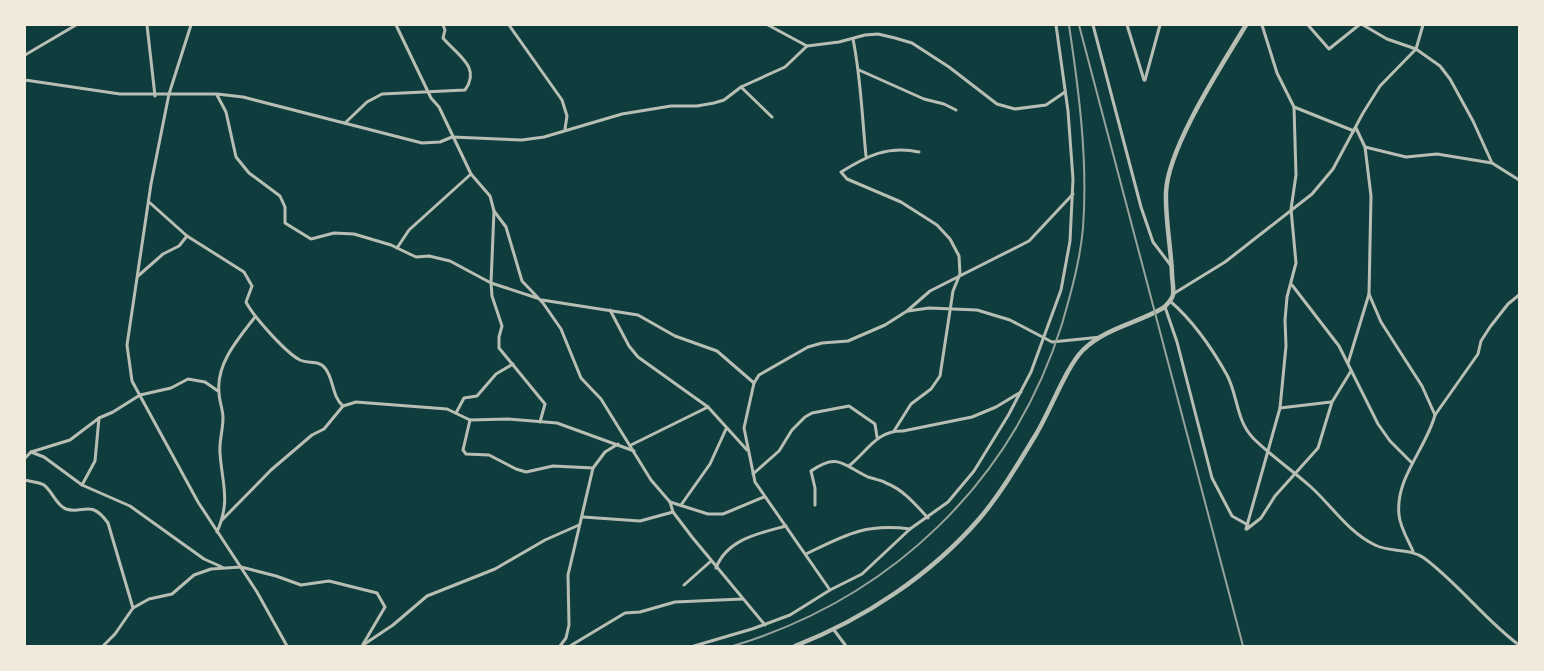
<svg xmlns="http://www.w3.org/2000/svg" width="1544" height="671" viewBox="0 0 1544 671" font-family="'Libre Baskerville',serif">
  <rect width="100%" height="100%" fill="#0f3d3e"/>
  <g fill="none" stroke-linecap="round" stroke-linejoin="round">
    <!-- minor -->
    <g stroke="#b8beb3" stroke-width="3">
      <polyline points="147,25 155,96"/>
      <polyline points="191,25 169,94 151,184 127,345 132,381 198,502 257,592 287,646"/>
      <polyline points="396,25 431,98 439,107 471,174 490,196 494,211 506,227 522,281 543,303 561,329 581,378 601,399 651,480 670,502 673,512 692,537 765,625"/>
      <polyline points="509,25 562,100 567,116 565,129"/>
      <polyline points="768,25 807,46 839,42 865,35 878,34 895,38 912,43 949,67 997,104 1015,109 1046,105 1065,92"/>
      <polyline points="1093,25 1141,207 1153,242 1172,267"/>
      <polyline points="1127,25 1144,80"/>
      <polyline points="1308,25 1329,49 1359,25"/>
      <polyline points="1363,25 1387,39 1416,49 1440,66 1450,79 1473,121 1492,163 1519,180"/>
      <path d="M853,39C861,78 862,117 866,156"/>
      <polyline points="25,55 76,25"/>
      <polyline points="859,70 924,99 944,104 956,110"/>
      <polyline points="25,80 120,94 217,94 243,97 422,143 440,142 452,137 522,140 544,137 622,114 671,106 697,106 714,103 724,100 741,87 785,67 807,46"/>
      <polyline points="1145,80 1160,25"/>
      <polyline points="741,87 772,117"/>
      <polyline points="217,95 226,112 236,157 249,173 280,196 285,207 285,223 311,239 334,233 354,234 391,245 416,257 429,256 450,261 491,283 537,298"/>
      <polyline points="1294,107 1354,131"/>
      <path d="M345,123L367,102L382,94L465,90C482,67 456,54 443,38L445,30L443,25"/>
      <polyline points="1365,147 1406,157 1437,154 1492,163"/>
      <path d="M149,202L187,236L244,272L252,286L246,302C253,316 286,353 300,360C309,364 319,360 325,368C334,379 332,397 343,406"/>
      <polyline points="494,211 491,283 492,296 502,326 499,337 499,348 545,404 540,422"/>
      <polyline points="397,248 409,230 471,174"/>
      <polyline points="138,276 163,254 179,246 187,236"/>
      <polyline points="1292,285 1339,346 1378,424 1390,441 1412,463"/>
      <polyline points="1173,294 1225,262 1312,194 1333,169 1363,113 1380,86 1416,49 1423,25"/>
      <path d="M1369,294L1381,322L1422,386L1435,415C1426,449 1395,478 1399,515C1400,527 1408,540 1413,551"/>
      <polyline points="542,300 638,315 675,336 717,351 754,383"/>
      <path d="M1170,301C1192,320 1213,350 1227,375C1238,396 1236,420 1253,438C1271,456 1292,470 1311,487C1332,506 1348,532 1375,545C1391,553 1410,548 1424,558C1459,584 1485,620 1519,645"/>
      <polyline points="1165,307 1177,342 1212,478 1232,516 1248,525"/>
      <polyline points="610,310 629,346 638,357 708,407 747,450"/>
      <polyline points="908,311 929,308 977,310 1010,320 1052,342 1101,337"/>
      <polyline points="1348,363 1369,294 1371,196 1365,147 1356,128"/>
      <polyline points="1280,408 1331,402"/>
      <polyline points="456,413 464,398 477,396 496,374 513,364"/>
      <polyline points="1435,415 1478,354 1481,341 1490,327 1508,304 1519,295"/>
      <polyline points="470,420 463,450 466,454 489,455 516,469 526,472 553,466 593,468"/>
      <path d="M894,431L911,404L931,389L940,376L953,291L960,274L959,256L950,239L937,225L901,202L847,179L841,172C867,156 888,145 919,152"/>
      <polyline points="631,445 708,407"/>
      <polyline points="31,452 44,457 82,485 130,506 204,559 222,567"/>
      <polyline points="25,458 31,452 70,440 99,418 113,412 140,395 171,388 188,379 205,382 218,391"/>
      <path d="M850,465C868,450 878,430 903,431L972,417L996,407L1021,392"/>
      <polyline points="753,474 779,451 792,430 805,417 812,413 849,406 875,424 877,437"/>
      <path d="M25,480C31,482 39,482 44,485C53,492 56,505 66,509C83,515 90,498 108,523L133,608"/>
      <polyline points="82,485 95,461 99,418"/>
      <polyline points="670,502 708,514 723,514 764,497"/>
      <polyline points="681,505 710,464 726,429"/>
      <path d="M815,505V488L811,471C838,452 843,465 868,477C874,479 881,480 886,483C904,490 916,505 928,518"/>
      <polyline points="583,517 640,521 673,512"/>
      <polyline points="222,520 271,470 312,435 324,429 343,406 356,402 447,409 470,420 508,419 557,423 634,451"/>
      <polyline points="1246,529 1280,408 1286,346 1285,320 1287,297 1296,263 1291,209 1296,175 1294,107 1277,73 1262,25"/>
      <polyline points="1247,529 1261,518 1275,496 1318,448 1332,402 1351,371"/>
      <path d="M217,532C231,500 222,484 220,453C219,441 223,430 223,418C223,409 219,401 219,392C216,363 239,338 255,317"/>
      <path d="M806,554C845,535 865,523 910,529"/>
      <path d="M716,568C727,539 760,533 786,526"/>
      <polyline points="684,585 711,561"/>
      <polyline points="830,590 755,482 744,428 754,383 759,375 808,347 822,343 848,341 885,325 907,311 930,291 1029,241 1073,194"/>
      <polyline points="834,630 846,646"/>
      <polyline points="363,645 393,625 427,596 495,569 545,540 579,525"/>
      <polyline points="103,646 115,634 133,608 149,599 172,594 194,575 211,569 241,567 276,576 301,585 329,581 377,593 385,607 362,646"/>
      <polyline points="560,646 566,638 569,625 568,575 593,468 605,452 618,444"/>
      <polyline points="570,646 625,613 640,612 675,602 742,599"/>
      <polyline points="694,646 752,629 790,615 830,590 862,574 910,529 948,502 974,471 1009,414 1031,372 1061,290 1070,241 1073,179 1068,111 1056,25"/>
    </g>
    <!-- tertiary -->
    <path stroke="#b8beb3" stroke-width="4.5" d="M795,646C864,619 931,575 980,518C1001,493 1018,464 1035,436C1050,412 1066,367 1083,350C1105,328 1138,323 1163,308C1167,305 1172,299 1173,295C1174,288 1172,280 1172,274C1171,247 1165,219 1166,192C1168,147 1222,65 1246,25"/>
    <!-- rail -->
    <g stroke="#97a49c" stroke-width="2">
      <polyline points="1079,25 1243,646"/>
      <path d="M733,646C891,598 1012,483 1062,324C1071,293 1080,261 1083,228C1088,160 1079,92 1069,25"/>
    </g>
  </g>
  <!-- border -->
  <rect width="1544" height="671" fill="none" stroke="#f1e9da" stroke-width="52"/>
</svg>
